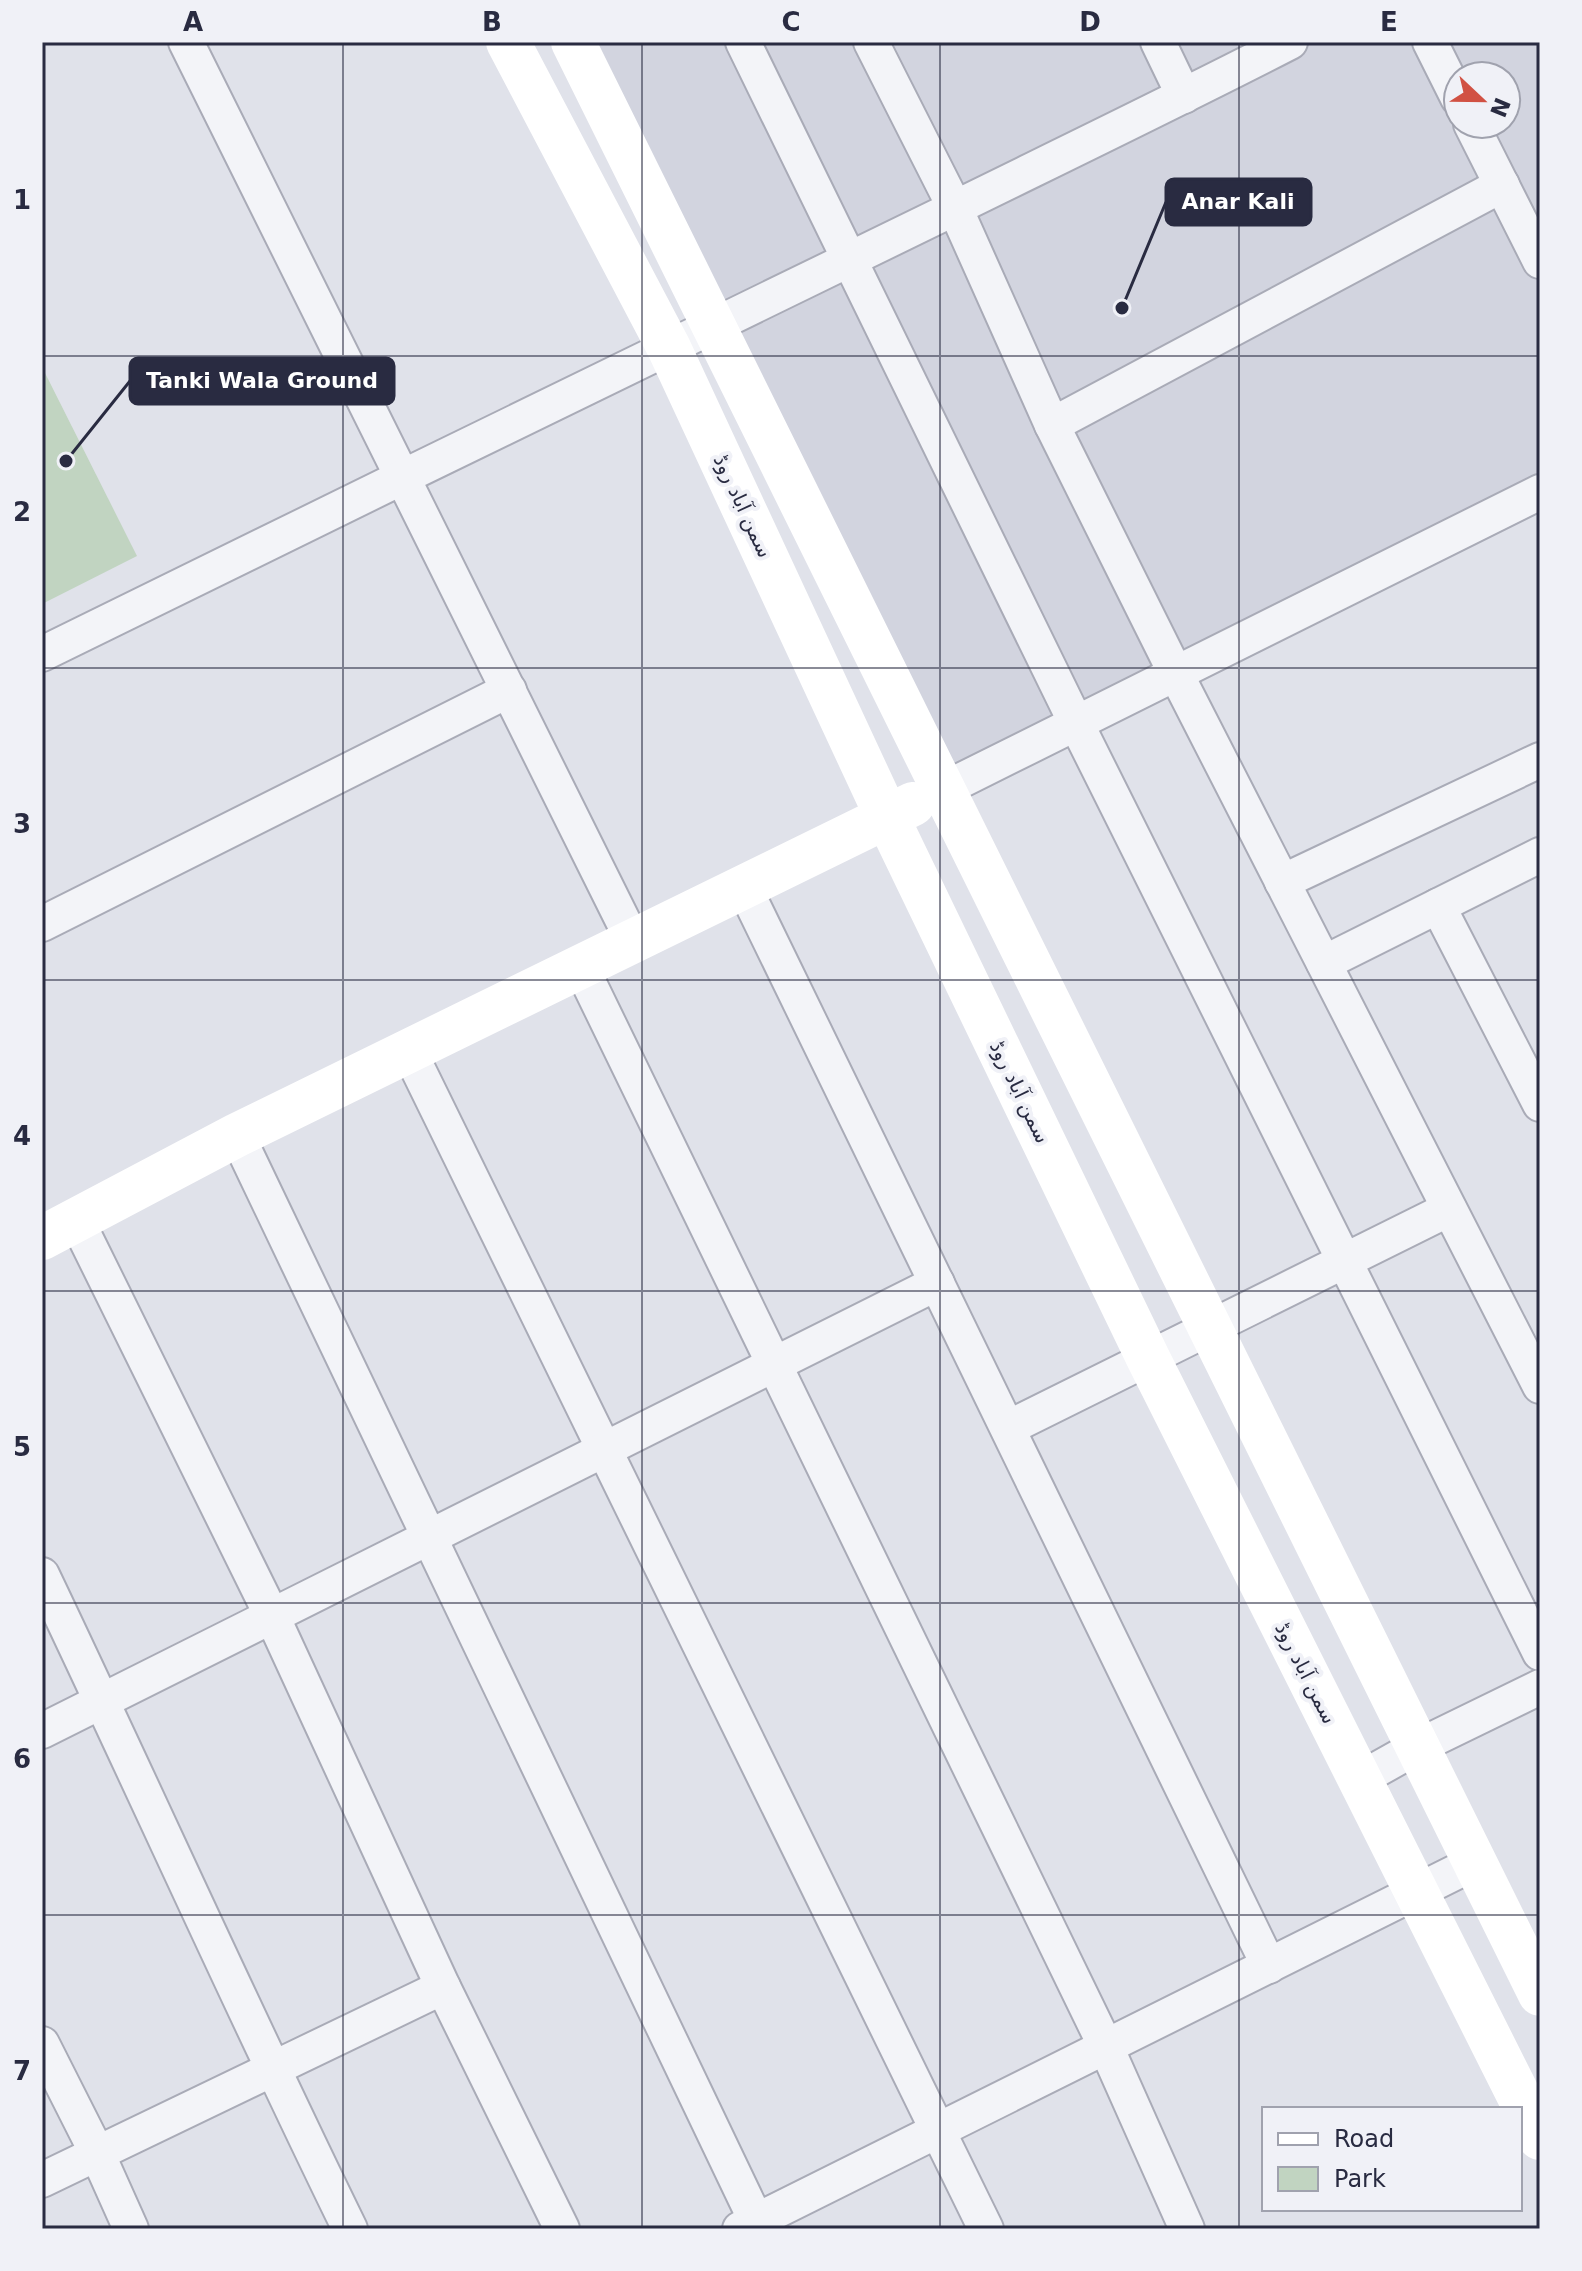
<svg xmlns="http://www.w3.org/2000/svg" width="1582" height="2271" viewBox="0 0 1582 2271" font-family="'DejaVu Sans','Noto Naskh Arabic',sans-serif">
  <rect width="100%" height="100%" fill="#e0e2ea"/>
  <!-- built -->
  <path fill="#d2d4df" fill-rule="evenodd" d="M571,42H1540V492L942,790ZM1458,76H1506V124H1458Z"/>
  <!-- green -->
  <polygon fill="#c1d4c1" points="42,367 137,556 42,604"/>
  <g fill="none" stroke-linecap="round" stroke-linejoin="round">
    <defs>
      <g id="street">
        <polyline points="186,42 633,941"/>
        <polyline points="743,42 1076,723 1540,1653"/>
        <polyline points="871,42 955,208 1052,425 1176,674 1540,1386"/>
        <polyline points="1158,42 1184,96"/>
        <polyline points="1430,42 1458,98"/>
        <polyline points="1471,124 1540,261"/>
        <polyline points="1052,425 1502,185"/>
        <path d="M42,654C347,503 653,356 959,206C1069,152 1181,98 1290,42"/>
        <polyline points="942,790 1540,492"/>
        <polyline points="1282,882 1540,760"/>
        <polyline points="744,887 1269,1966"/>
        <polyline points="1438,906 1540,1104"/>
        <polyline points="42,924 509,690"/>
        <polyline points="1324,963 1540,855"/>
        <polyline points="581,967 1106,2047 1187,2229"/>
        <polyline points="409,1051 986,2229"/>
        <polyline points="237,1135 760,2229"/>
        <polyline points="77,1221 272,1616 443,1987 562,2229"/>
        <polyline points="1008,1428 1449,1209"/>
        <path d="M42,1575C146,1793 244,2013 350,2229"/>
        <polyline points="42,1731 937,1283"/>
        <polyline points="1360,1779 1417,1747 1540,1687"/>
        <polyline points="42,2044 97,2153 131,2229"/>
        <polyline points="42,2180 443,1987"/>
        <polyline points="740,2229 1474,1863"/>
      </g>
    </defs>
    <!-- street casing -->
    <use href="#street" stroke="#a9abb7" stroke-width="38"/>
    <!-- street -->
    <use href="#street" stroke="#f3f4f8" stroke-width="34"/>
    <!-- secondary -->
    <g stroke="#fff" stroke-width="44">
      <polyline points="508,42 669,348 887,817 1148,1358 1540,2138"/>
      <polyline points="573,42 1540,1994"/>
      <polyline points="42,1238 237,1135 913,804"/>
    </g>
  </g>
  <!-- grid -->
  <path fill="none" stroke="#292b41" stroke-width="2" stroke-opacity="0.55" d="M343,42V2229M642,42V2229M940,42V2229M1239,42V2229M42,356H1540M42,668H1540M42,980H1540M42,1291H1540M42,1603H1540M42,1915H1540"/>
  <g text-anchor="middle" dominant-baseline="central" stroke-width="8" stroke-linejoin="round" paint-order="stroke">
    <!-- street labels -->
    <g font-size="20" fill="#292b41" stroke="#f0f1f7">
      <text transform="translate(743 506) rotate(65)">سمن آباد روڈ</text>
      <text transform="translate(1020 1092) rotate(64)">سمن آباد روڈ</text>
      <text transform="translate(1306 1673) rotate(63)">سمن آباد روڈ</text>
    </g>
  </g>
  <!-- callouts -->
  <path fill="none" stroke="#292b41" stroke-width="3" d="M1122 308L1166 202M66 461L130 381"/>
  <g fill="#292b41" stroke="#f0f1f7" stroke-width="3">
    <circle cx="1122" cy="308" r="8"/>
    <circle cx="66" cy="461" r="8"/>
  </g>
  <g fill="#292b41" stroke="#292b41" stroke-width="3">
    <rect x="1166" y="179" width="145" height="46" rx="8"/>
    <rect x="130" y="358" width="264" height="46" rx="8"/>
  </g>
  <g font-size="22" text-anchor="middle" font-weight="bold" fill="#fff">
    <text x="1238" y="209">Anar Kali</text>
    <text x="262" y="388">Tanki Wala Ground</text>
  </g>
  <!-- border -->
  <rect width="1582" height="2271" fill="none" stroke="#f0f1f7" stroke-width="88"/>
  <!-- legend -->
  <rect x="1262" y="2107" width="260" height="104" fill="#f0f1f7" stroke="#a0a2ae" stroke-width="2"/>
  <rect x="1278" y="2133" width="40" height="12" fill="#ffffff" stroke="#a0a2ae" stroke-width="2"/>
  <text x="1334" y="2147" font-size="24" fill="#292b41">Road</text>
  <rect x="1278" y="2167" width="40" height="24" fill="#c1d4c1" stroke="#a0a2ae" stroke-width="2"/>
  <text x="1334" y="2187" font-size="24" fill="#292b41">Park</text>
  <!-- north arrow -->
  <g transform="translate(1482 100) rotate(112)"><circle r="38" fill="#f0f1f7" stroke="#a0a2ae" stroke-width="2"/>
  <path d="M0-6L14 30L0 20L-14 30Z" fill="#d15143"/>
  <text y="-12" font-size="22" font-weight="bold" text-anchor="middle" fill="#292b41">N</text>
  </g>
  <rect x="44" y="44" width="1494" height="2183" fill="none" stroke="#292b41" stroke-width="3"/>
  <g font-size="26" text-anchor="middle" font-weight="bold" fill="#292b41">
    <text x="193" y="31">A</text>
    <text x="492" y="31">B</text>
    <text x="791" y="31">C</text>
    <text x="1090" y="31">D</text>
    <text x="1389" y="31">E</text>
    <text x="22" y="209">1</text>
    <text x="22" y="521">2</text>
    <text x="22" y="833">3</text>
    <text x="22" y="1145">4</text>
    <text x="22" y="1456">5</text>
    <text x="22" y="1768">6</text>
    <text x="22" y="2080">7</text>
  </g>
</svg>
